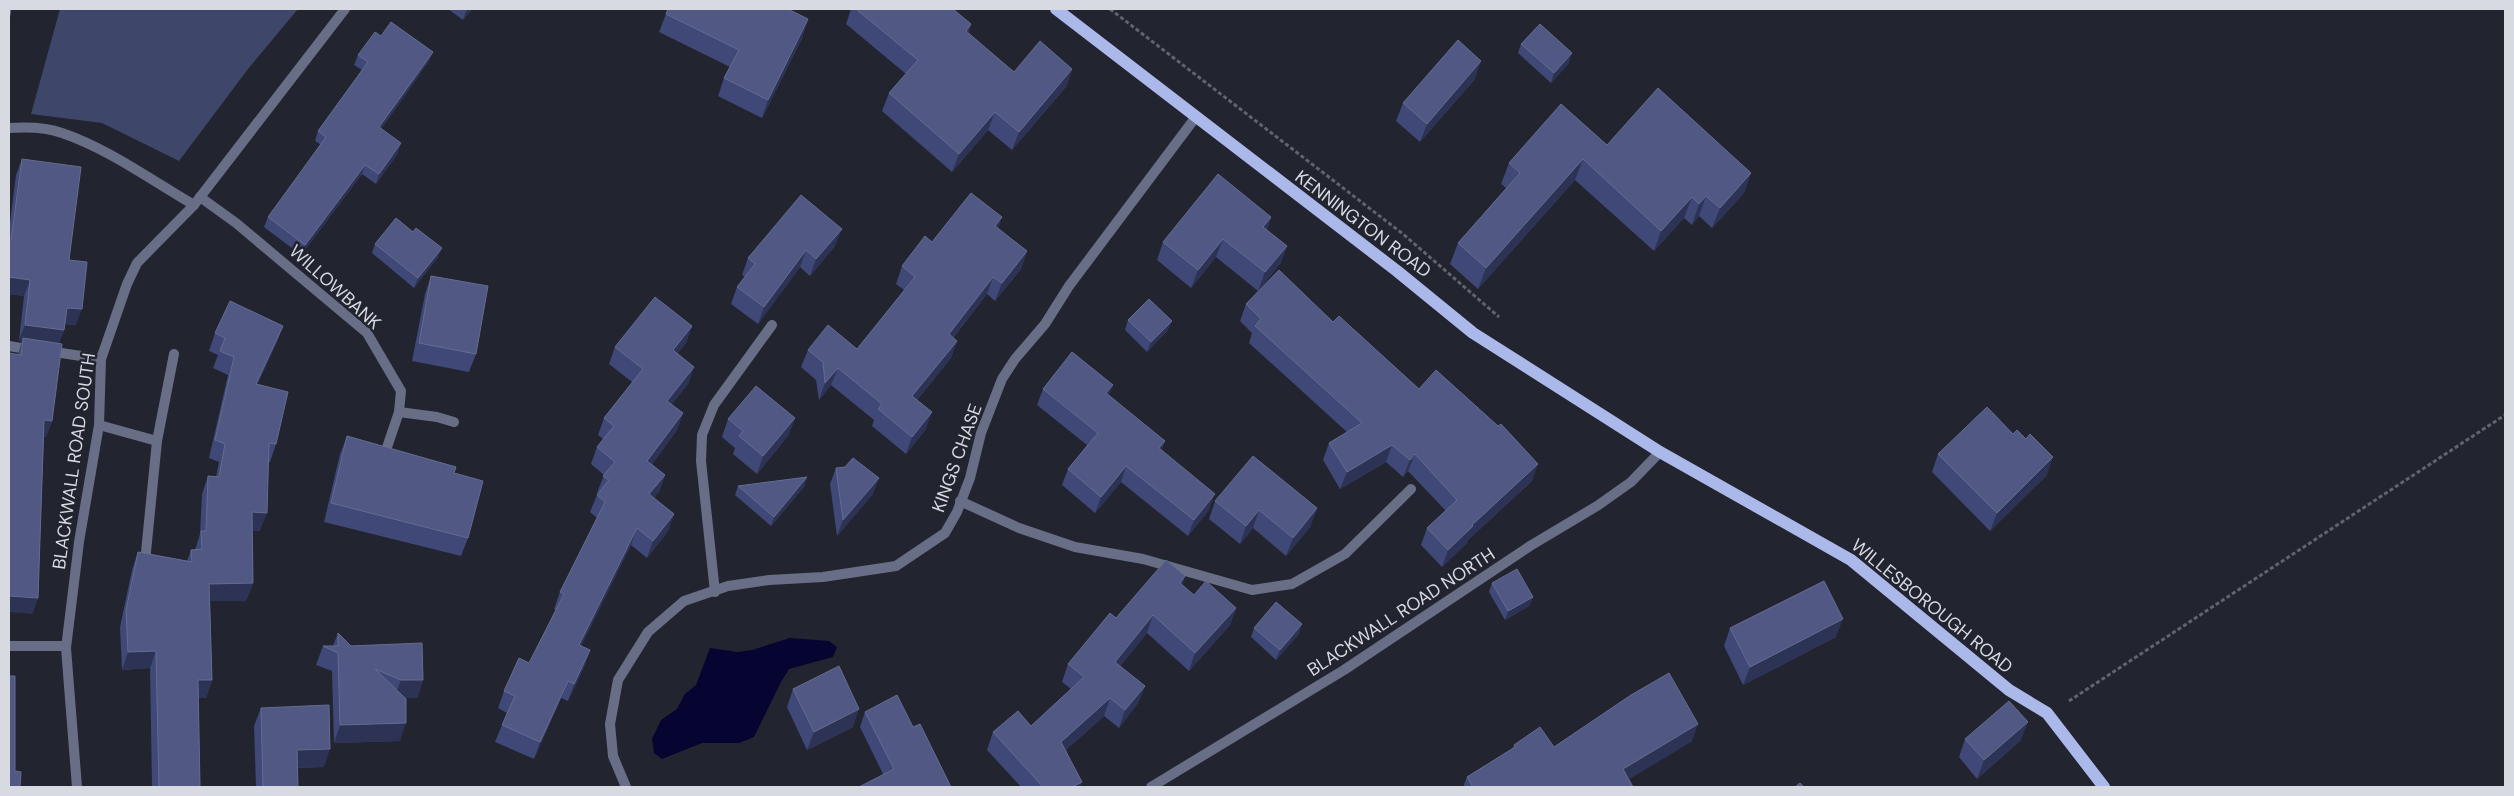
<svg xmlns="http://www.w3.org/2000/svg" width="2514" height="796" viewBox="0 0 2514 796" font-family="'DM Sans',sans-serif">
  <rect width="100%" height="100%" fill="#22242f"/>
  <!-- green -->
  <polygon fill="#3e4669" points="60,9 298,9 248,69 179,161 102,123 31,114"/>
  <!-- water -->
  <polygon fill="#060531" points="790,638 829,641 837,647 833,657 789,669 781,682 754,737 739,743 702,743 662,759 654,753 652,739 661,720 677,709 685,694 696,685 710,648 737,652 752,650"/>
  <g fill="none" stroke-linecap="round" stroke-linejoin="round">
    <!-- path -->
    <g stroke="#61636d" stroke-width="3" stroke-dasharray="4 2.5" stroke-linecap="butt">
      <polyline points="1110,9 1403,234 1499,317"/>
      <polyline points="2069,701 2505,415"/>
    </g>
    <!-- lane -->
    <g stroke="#686e86" stroke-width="10">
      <polyline points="399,412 437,417 454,422"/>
      <polyline points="99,425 157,441"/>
      <polyline points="145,562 157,441 174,354"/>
      <polyline points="715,592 701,461 702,435 714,405 772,325"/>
    </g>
    <!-- street -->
    <g stroke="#686e86" stroke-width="10">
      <path d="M9,128C25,127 46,127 62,133C109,149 151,180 194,205"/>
      <polyline points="200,197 236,223 367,333 401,391 399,412 383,459"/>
      <polyline points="9,346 33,350"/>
      <polyline points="48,351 101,359"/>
      <polyline points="960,501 1019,528 1075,547 1143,559 1252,590 1292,584 1345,554 1411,489"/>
      <polyline points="9,646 66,646"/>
      <polyline points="77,787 66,648 79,542 99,425 101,359 127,284 137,263 194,205 345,9"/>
      <polyline points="626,787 613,756 610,724 618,680 648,632 684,601 728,586 769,580 823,577 896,566 945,533 957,512 970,478 981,433 1002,379 1015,359 1045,324 1069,286 1195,118"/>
      <polyline points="1151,787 1344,670 1530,546 1597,506 1631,482 1660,452"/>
    </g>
    <!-- primary -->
    <polyline stroke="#abb8ea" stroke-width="12" points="1056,9 1397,271 1473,333 1660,452 1851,560 2009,690 2047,713 2104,787"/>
  </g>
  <!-- wall -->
  <g fill="#3f4877">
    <polygon points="448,9 472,9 463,20"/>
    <polygon points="851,9 953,9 971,24 968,33 1014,72 1072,69 1066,87 1012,150 988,130 952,172 882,111 889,93 906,74 846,24"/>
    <polygon points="666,14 808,19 802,38 762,118 718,96 724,78 730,67 659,32"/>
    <polygon points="381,36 429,61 381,129 398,153 376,184 362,174 301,255 264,227 268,217 321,145 315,141 318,131 362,70 354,65 358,55"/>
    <polygon points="1521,44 1569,63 1551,83 1518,53"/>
    <polygon points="1475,79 1420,142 1396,121 1403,103"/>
    <polygon points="1607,145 1751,173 1744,193 1712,228 1699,216 1692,225 1684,218 1654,251 1575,180 1478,289 1450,264 1458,243 1506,188 1501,184 1509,163"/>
    <polygon points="22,159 69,260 76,325 65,324 64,330 59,343 52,421 46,437 44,436 38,598 32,614 18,354 22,341 19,340 24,296 9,294 9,230 16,175"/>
    <polygon points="1271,217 1267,230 1287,246 1280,264 1258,291 1216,257 1191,288 1157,260 1163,242"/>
    <polygon points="998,229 1027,251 1021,269 995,301 987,294 953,338 957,341 951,358 917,400 926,429 906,454 872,426 874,420 831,385 819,400 816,380 801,367 808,350 857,349 904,290 896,284 902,266 932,242"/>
    <polygon points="375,244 438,257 414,288 372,253"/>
    <polygon points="835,246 810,276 800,267 758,324 731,304 737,287 745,277 742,275 748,258"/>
    <polygon points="431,276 476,354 469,372 412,361 425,294"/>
    <polygon points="1246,304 1333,322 1419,389 1532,481 1468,540 1467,543 1442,567 1421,545 1427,528 1446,511 1408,471 1403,477 1386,462 1340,489 1323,460 1329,443 1347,432 1249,343 1252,333 1240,321"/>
    <polygon points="1128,320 1168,330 1147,352 1125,330"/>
    <polygon points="283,326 276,344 257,385 276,444 270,462 268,462 260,531 252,530 253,583 246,601 210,601 212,680 206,698 198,698 200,787 152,787 150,668 122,670 120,627 132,570 138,552 187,561 191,550 195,550 200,534 202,494 208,476 216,477 219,462 209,458 228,375 213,368 218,355 209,351 215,333"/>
    <polygon points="692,326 686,343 677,354 694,367 688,384 671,405 683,413 677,430 652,464 665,475 659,492 654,498 674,514 668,531 647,558 631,545 581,646 590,650 584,667 568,701 561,698 534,759 495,742 507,713 498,708 504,691 529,663 556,610 554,609 560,592 597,518 590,512 597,495 598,493 597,493 604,475 591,464 597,447 603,439 598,435 604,418 632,382 609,364 615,347"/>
    <polygon points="1043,389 1109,396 1161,450 1209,510 1188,536 1121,482 1095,513 1062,485 1068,469 1087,445 1037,405"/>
    <polygon points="795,418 788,436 757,474 733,454 735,448 722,437 728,419"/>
    <polygon points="2013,434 2047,475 1990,531 1932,472 1938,454"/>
    <polygon points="347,436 454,473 468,538 461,556 324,522 340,454"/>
    <polygon points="836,468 873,494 837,536 830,484"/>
    <polygon points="807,477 804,487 771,526 735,495 738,486"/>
    <polygon points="1215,501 1317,508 1310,527 1286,556 1253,528 1240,544 1209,519"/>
    <polygon points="1185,576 1182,585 1194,595 1236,608 1230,625 1189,671 1147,633 1120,666 1145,686 1138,703 1119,728 1104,716 1066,750 1080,787 1021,787 987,750 993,732 1031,726 1071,689 1062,682 1068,664"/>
    <polygon points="1492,583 1533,597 1529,606 1505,620 1489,592"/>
    <polygon points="1254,628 1299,634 1276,660 1251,637"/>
    <polygon points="1730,628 1836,637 1743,685 1724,646"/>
    <polygon points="338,633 351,646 423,680 417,698 404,698 400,741 334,743 332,671 316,665 323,646 333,646"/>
    <polygon points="793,689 853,727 807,750 787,707"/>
    <polygon points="261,708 324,767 298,768 298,787 256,787 254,726"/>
    <polygon points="865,712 913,727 951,787 883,774 860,727"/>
    <polygon points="1965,739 2021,740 1977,779 1959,757"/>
    <polygon points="1692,741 1629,779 1633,787 1463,787 1467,777 1513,748 1514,745 1554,747"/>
  </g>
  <!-- shaded-wall -->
  <g fill="#2d3355">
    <polygon points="468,9 472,9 463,20 466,11"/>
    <polygon points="808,19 802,38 762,118 768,100"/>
    <polygon points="971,24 964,42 966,31"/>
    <polygon points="433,52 429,61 375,137 379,127"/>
    <polygon points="1572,53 1569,63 1551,83 1554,73"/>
    <polygon points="1481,61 1475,79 1420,142 1427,124"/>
    <polygon points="1072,69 1066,87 1012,150 1019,132"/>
    <polygon points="995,112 988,130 952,172 959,154"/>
    <polygon points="401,143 398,153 376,184 379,174"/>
    <polygon points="1583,159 1575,180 1478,289 1486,268"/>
    <polygon points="365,165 362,174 301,255 305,245"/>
    <polygon points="1751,173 1744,193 1712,228 1720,208"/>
    <polygon points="1706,196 1699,216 1692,225 1699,204"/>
    <polygon points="1692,197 1684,218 1654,251 1661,231"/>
    <polygon points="1002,217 996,235 995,226"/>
    <polygon points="1271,217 1265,235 1263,227"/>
    <polygon points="842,229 835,246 810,276 816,259"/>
    <polygon points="1223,239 1216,257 1191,288 1198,270"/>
    <polygon points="1287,246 1280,264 1258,291 1265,272"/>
    <polygon points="442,248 438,257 414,288 418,278"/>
    <polygon points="806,250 800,267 758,324 764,307"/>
    <polygon points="1027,251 1021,269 995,301 1002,283"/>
    <polygon points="9,277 30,280 24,296 9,294"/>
    <polygon points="993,277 987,294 942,351 949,334"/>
    <polygon points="67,308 82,309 76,325 61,324"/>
    <polygon points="1172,321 1168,330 1147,352 1151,342"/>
    <polygon points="25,325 64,330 58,346 23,338 22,341 19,340"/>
    <polygon points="283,326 276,344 249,402 256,384"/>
    <polygon points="692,326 686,343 667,367 673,350"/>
    <polygon points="957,341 951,358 906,413 912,396"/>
    <polygon points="694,367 688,384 661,418 667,401"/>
    <polygon points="838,368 831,385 819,400 825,383"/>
    <polygon points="1113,385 1107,401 1106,393"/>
    <polygon points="932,412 926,429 906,454 912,437"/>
    <polygon points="683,413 677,430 641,478 647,461"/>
    <polygon points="795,418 788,436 757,474 763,456"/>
    <polygon points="44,420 52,421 46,437 39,436"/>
    <polygon points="1165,441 1159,457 1159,448"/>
    <polygon points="1392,445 1386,462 1340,489 1347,472"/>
    <polygon points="1415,454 1408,471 1403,477 1410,460"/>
    <polygon points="2053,457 2047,475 1990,531 1997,513"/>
    <polygon points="1538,464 1532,481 1468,540 1467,543 1442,567 1448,550 1472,525"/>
    <polygon points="1126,466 1121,482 1095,513 1101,497"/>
    <polygon points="665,475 659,492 643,511 649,494"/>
    <polygon points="807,477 804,487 771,526 774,517"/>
    <polygon points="879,478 873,494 837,536 843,520"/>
    <polygon points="1215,494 1209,510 1188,536 1194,520"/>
    <polygon points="1317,508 1310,527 1286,556 1293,538"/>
    <polygon points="1259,510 1253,528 1240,544 1246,526"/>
    <polygon points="252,512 267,513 260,531 245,530"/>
    <polygon points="674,514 668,531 647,558 653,541"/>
    <polygon points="637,528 631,545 573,662 579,645"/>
    <polygon points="1185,576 1178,594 1180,583"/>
    <polygon points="253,583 246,601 202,601 209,584"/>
    <polygon points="9,596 38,598 32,614 9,612"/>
    <polygon points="1533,597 1529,606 1505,620 1508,611"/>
    <polygon points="1236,608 1230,625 1189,671 1195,653"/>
    <polygon points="1153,615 1147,633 1109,679 1115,662"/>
    <polygon points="1843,619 1836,637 1743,685 1750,667"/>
    <polygon points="1302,624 1299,634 1276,660 1280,650"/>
    <polygon points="590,650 584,667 568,701 574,684"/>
    <polygon points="156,651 150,668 122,670 128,652"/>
    <polygon points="198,680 212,680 206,698 192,698"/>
    <polygon points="401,680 423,680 417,698 394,698"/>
    <polygon points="568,681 561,698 534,759 540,742"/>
    <polygon points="1145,686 1138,703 1119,728 1125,710"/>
    <polygon points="1110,698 1104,716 1055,760 1061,742"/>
    <polygon points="859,709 853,727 807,750 814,732"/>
    <polygon points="2028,722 2021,740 1977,779 1984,760"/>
    <polygon points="406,723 400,741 334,743 340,725"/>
    <polygon points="1698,724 1692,741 1616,787 1623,769"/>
    <polygon points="330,749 324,767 290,768 297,750"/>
    <polygon points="1082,782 1080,787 1072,787"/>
  </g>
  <!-- building -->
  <g fill="#505883" stroke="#656c92">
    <polygon points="9,9 11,9 9,20"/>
    <polygon points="668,9 788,9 808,19 768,100 724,78 739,50 666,14"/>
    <polygon points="856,9 953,9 971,24 966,31 1014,72 1040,41 1072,69 1019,132 995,112 959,154 889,93 918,60"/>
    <polygon points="391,22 433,52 379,127 401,143 379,174 365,165 305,245 268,217 326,137 318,131 368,62 358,55 375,32 381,36"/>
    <polygon points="1540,24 1572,53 1554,73 1521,44"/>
    <polygon points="1458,40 1481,61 1427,124 1403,103"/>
    <polygon points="1658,88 1751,173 1720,208 1706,196 1699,204 1692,197 1661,231 1583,159 1486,268 1458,243 1520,173 1509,163 1561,104 1607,145"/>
    <polygon points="22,159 81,167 69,260 87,262 82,309 67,308 64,330 25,325 30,280 9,277 9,240 11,240"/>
    <polygon points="1218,174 1271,217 1263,227 1287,246 1265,272 1223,239 1198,270 1163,242"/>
    <polygon points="971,193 1002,217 995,226 1027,251 1002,283 993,277 949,334 957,341 912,396 932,412 912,437 878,409 882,404 838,368 825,383 823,362 808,350 828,325 857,349 915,277 902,266 925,236 932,242"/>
    <polygon points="801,195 842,229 816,259 806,250 764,307 737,287 755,264 748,258"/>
    <polygon points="396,218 413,232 416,228 442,248 418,278 375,244"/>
    <polygon points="1279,270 1333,322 1339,316 1419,389 1436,370 1498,426 1501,424 1538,464 1472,525 1473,526 1448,550 1427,528 1457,500 1415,454 1410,460 1392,445 1347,472 1329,443 1362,423 1255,326 1261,319 1246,304"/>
    <polygon points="431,276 488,286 476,354 419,343"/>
    <polygon points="655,297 692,326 673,350 694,367 667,401 683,413 647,461 665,475 649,494 674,514 653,541 637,528 579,645 590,650 574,684 568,681 540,742 502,725 515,696 504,691 519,658 529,663 564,594 560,592 605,502 597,495 609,480 603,476 615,462 597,447 614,426 604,418 643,369 615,347"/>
    <polygon points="1149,299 1172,321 1151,342 1128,320"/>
    <polygon points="230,301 283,326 256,384 288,392 276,444 269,443 267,513 252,512 253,583 209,584 212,680 198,680 200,787 159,787 156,651 128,652 126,610 138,552 192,562 191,550 202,549 201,531 206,531 208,476 219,477 225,444 215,440 234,357 220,351 225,338 215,333"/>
    <polygon points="23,338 62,344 52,421 44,420 38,598 9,596 9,353 21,355"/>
    <polygon points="1072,352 1113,385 1106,393 1165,441 1159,448 1215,494 1194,520 1126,466 1101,497 1068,469 1098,433 1043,389"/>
    <polygon points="756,386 795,418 763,456 739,436 743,431 728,419"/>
    <polygon points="1987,407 2013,434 2017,430 2026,439 2030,434 2053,457 1997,513 1938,454"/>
    <polygon points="347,436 456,467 454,473 483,481 468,538 331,503"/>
    <polygon points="1253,456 1317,508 1293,538 1259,510 1246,526 1215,501"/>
    <polygon points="853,458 879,478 843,520 836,468 845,467"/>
    <polygon points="807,477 774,517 738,486"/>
    <polygon points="1166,560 1185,576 1180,583 1194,595 1206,581 1236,608 1195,653 1153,615 1115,662 1145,686 1125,710 1110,698 1061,742 1082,782 1072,787 1043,787 993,732 1018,711 1031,726 1084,677 1068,664 1110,613 1116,618"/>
    <polygon points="1517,569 1533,597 1508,611 1492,583"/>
    <polygon points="1824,581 1843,619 1750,667 1730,628"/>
    <polygon points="1276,602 1302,624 1280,650 1254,628"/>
    <polygon points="338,633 351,646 422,643 423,680 401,680 375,669 406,699 406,723 340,725 338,653 323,646 338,646"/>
    <polygon points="839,666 859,709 814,732 793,689"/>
    <polygon points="1669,673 1698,724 1623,769 1633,787 1595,787 1595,786 1593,787 1473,787 1467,777 1515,747 1514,745 1540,727 1554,747 1631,695"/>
    <polygon points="9,676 15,676 15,771 21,772 20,787 9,787"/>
    <polygon points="897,695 913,727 920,724 951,787 859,787 894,769 865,712"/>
    <polygon points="2009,701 2028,722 1984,760 1965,739"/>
    <polygon points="329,705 330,749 297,750 298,787 263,787 261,708"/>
    <polygon points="1800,783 1804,787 1795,787"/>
  </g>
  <g text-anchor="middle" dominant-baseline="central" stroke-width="5" stroke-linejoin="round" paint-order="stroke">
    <!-- street labels -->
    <g font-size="18" fill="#d8dae2" stroke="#22242f">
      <text transform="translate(1363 224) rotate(37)">KENNINGTON ROAD</text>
      <text transform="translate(335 287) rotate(42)">WILLOWBANK</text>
      <text transform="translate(957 458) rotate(-70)">KINGS CHASE</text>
      <text transform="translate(74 461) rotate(-82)">BLACKWALL ROAD SOUTH</text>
      <text transform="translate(1932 606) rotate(39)">WILLESBOROUGH ROAD</text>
      <text transform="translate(1401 612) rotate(-33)">BLACKWALL ROAD NORTH</text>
    </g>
  </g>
  <!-- border -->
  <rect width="2514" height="796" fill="none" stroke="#d8dae2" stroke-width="20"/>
</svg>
